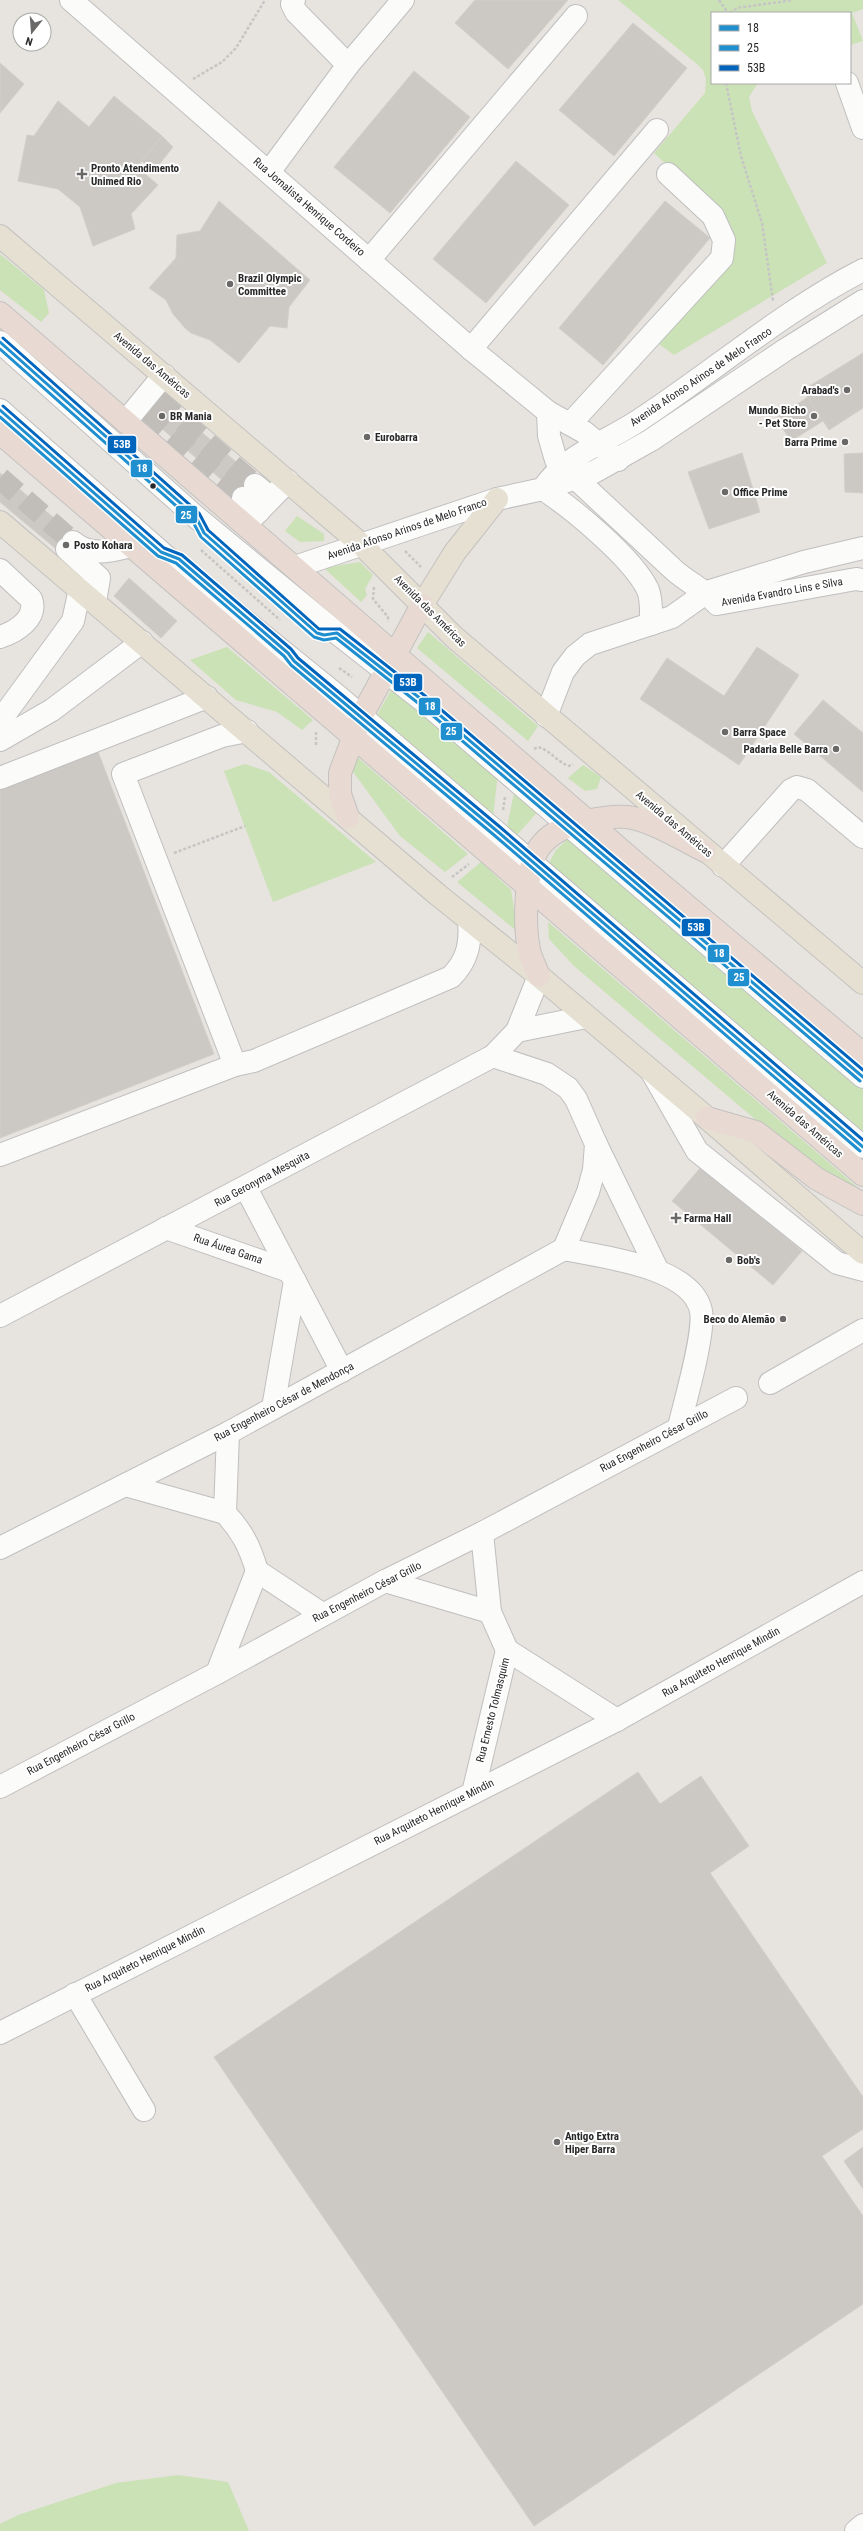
<svg xmlns="http://www.w3.org/2000/svg" width="863" height="2531" viewBox="0 0 863 2531" font-family="'Roboto Condensed',sans-serif">
  <rect width="100%" height="100%" fill="#e7e3de"/>
  <!-- green -->
  <g fill="#cbe2b6">
    <polygon points="618,0 863,0 863,9 852,13 863,41 850,45 850,13 712,13 712,83 758,83 749,97 752,111 827,263 674,355 659,344 725,267 706,202 654,153 705,93 706,79 703,70 697,64"/>
    <polygon points="0,254 44,290 49,313 41,322 0,290"/>
    <polygon points="297,516 324,534 324,541 300,542 285,531"/>
    <polygon points="360,562 373,575 365,589 367,595 361,602 324,568"/>
    <polygon points="428,632 538,726 528,741 417,648"/>
    <polygon points="227,647 313,720 302,730 277,712 236,700 190,660"/>
    <polygon points="394,685 498,772 493,818 374,720"/>
    <polygon points="357,757 468,854 445,872 400,836 351,769"/>
    <polygon points="245,764 269,772 376,862 273,902 224,771"/>
    <polygon points="583,765 601,777 597,789 585,791 568,778"/>
    <polygon points="515,788 541,808 517,835 507,827"/>
    <polygon points="571,836 863,1086 863,1143 549,863 556,850"/>
    <polygon points="481,862 511,890 518,932 457,882"/>
    <polygon points="548,922 863,1192 863,1194 795,1153 574,966 549,939"/>
    <polygon points="178,2475 228,2482 249,2531 0,2531 0,2524 18,2515 116,2483"/>
  </g>
  <!-- building -->
  <g fill="#ccc9c5" stroke="#d2ceca">
    <polygon points="475,0 568,0 508,69 455,23"/>
    <polygon points="633,23 687,68 614,156 559,110"/>
    <polygon points="0,63 24,84 0,113"/>
    <polygon points="414,71 470,117 390,213 334,167"/>
    <polygon points="114,96 162,136 137,167 158,185 131,214 135,229 93,246 80,207 58,189 18,181 27,135 34,136 58,101 89,127"/>
    <polygon points="162,136 173,147 153,172 142,161"/>
    <polygon points="516,161 569,205 486,303 433,259"/>
    <polygon points="219,201 310,280 289,307 287,328 270,326 239,363 210,340 191,333 185,328 173,314 166,300 149,288 176,258 177,235 200,231"/>
    <polygon points="665,201 710,238 603,365 559,328"/>
    <polygon points="863,353 863,408 829,430 803,390"/>
    <polygon points="161,397 258,481 243,498 146,415"/>
    <polygon points="808,397 823,421 791,441 776,418"/>
    <polygon points="742,453 760,512 709,529 688,472"/>
    <polygon points="863,453 863,493 845,492 844,454"/>
    <polygon points="0,473 77,537 62,554 0,502"/>
    <polygon points="129,578 177,621 161,638 114,596"/>
    <polygon points="757,647 799,675 739,765 640,699 667,658 724,696"/>
    <polygon points="823,700 863,733 863,792 794,734"/>
    <polygon points="95,744 214,1054 0,1138 0,780"/>
    <polygon points="701,1167 802,1251 773,1285 672,1201"/>
    <polygon points="638,1772 660,1804 701,1776 749,1846 710,1873 863,2097 863,2129 822,2156 863,2216 863,2304 534,2526 214,2057"/>
    <polygon points="863,2147 863,2189 844,2161"/>
  </g>
  <g fill="none" stroke-linecap="round" stroke-linejoin="round">
    <!-- minor-tunnel -->
    <g stroke="#c1beba" stroke-width="22" stroke-dasharray="22 11" stroke-linecap="butt">
      <polyline points="158,400 255,485"/>
      <polyline points="147,414 243,498"/>
      <polyline points="0,478 73,542"/>
    </g>
    <defs>
      <g id="minor">
        <polyline points="71,0 471,349 548,412 584,432 618,460"/>
        <polyline points="348,65 403,0"/>
        <polyline points="847,83 863,128"/>
        <polyline points="269,172 348,65 296,12 292,4 294,0"/>
        <polyline points="369,260 576,16"/>
        <polyline points="0,342 196,517 337,633 421,699 863,1077"/>
        <polyline points="471,349 657,130"/>
        <polyline points="0,410 171,561 339,697 863,1147"/>
        <path d="M548,412L549,436L556,460L675,571C689,583 705,590 717,604L856,579L863,580"/>
        <polyline points="126,421 164,375"/>
        <polyline points="570,424 722,258 724,240 713,216 668,174"/>
        <polyline points="255,485 271,498"/>
        <polyline points="243,498 259,511"/>
        <polyline points="246,524 288,481"/>
        <path d="M73,542C90,557 111,551 131,546"/>
        <polyline points="67,549 99,578 95,602"/>
        <polyline points="295,567 497,499 543,489 594,472 651,440 785,350 863,301"/>
        <path d="M0,570L31,599C38,618 16,632 0,637"/>
        <path d="M651,624C651,613 652,600 648,590C633,558 573,509 543,489C564,456 606,442 638,421C713,372 783,311 863,270"/>
        <polyline points="546,716 563,672 575,656 590,644 672,617 707,592 804,562 863,548"/>
        <polyline points="0,721 73,621 80,589"/>
        <polyline points="0,740 52,710 142,642"/>
        <polyline points="0,778 207,697"/>
        <polyline points="723,866 791,790 797,787 807,790 863,837"/>
        <polyline points="517,1031 586,1017"/>
        <path d="M493,1056L547,1074L568,1088L576,1099L596,1144L594,1170L588,1192L564,1249C601,1257 692,1266 701,1311C705,1334 685,1401 679,1427"/>
        <polyline points="235,1065 123,774 222,736 247,731"/>
        <polyline points="653,1074 697,1151 837,1263 863,1270"/>
        <polyline points="596,1144 658,1271"/>
        <path d="M0,1155L235,1065L254,1061L451,977C468,960 471,943 469,920"/>
        <polyline points="246,1188 342,1371"/>
        <polyline points="166,1228 289,1271"/>
        <polyline points="0,1316 493,1056 517,1031 539,976"/>
        <polyline points="770,1383 863,1330"/>
        <polyline points="273,1408 295,1281"/>
        <path d="M228,1433L225,1513C242,1531 250,1547 257,1571L322,1614"/>
        <polyline points="125,1485 225,1513"/>
        <polyline points="482,1533 490,1612 507,1650 617,1720"/>
        <polyline points="0,1548 228,1433 564,1249"/>
        <polyline points="385,1581 490,1612"/>
        <polyline points="217,1673 257,1571"/>
        <polyline points="0,1787 217,1673 385,1581 482,1533 736,1398"/>
        <polyline points="473,1793 507,1650"/>
        <polyline points="75,1994 144,2110"/>
        <polyline points="0,2033 617,1720 863,1582"/>
        <polyline points="856,2531 863,2525"/>
      </g>
      <g id="major">
        <polyline points="0,236 362,545 454,637 863,983"/>
        <polyline points="0,522 438,895 539,976 707,1118 863,1253"/>
        <polyline points="422,605 455,552 497,499"/>
      </g>
      <g id="highway">
        <polyline points="0,313 636,863 863,1054"/>
        <polyline points="0,433 863,1175"/>
        <polyline points="348,817 340,794 340,773 361,717 422,605"/>
        <path d="M539,976C536,968 531,959 529,950C524,925 524,864 542,844C554,830 570,825 588,821C600,818 614,816 627,817C651,820 683,840 705,851"/>
        <polyline points="707,1118 756,1132 817,1179 863,1204"/>
      </g>
    </defs>
    <!-- minor casing -->
    <use href="#minor" stroke="#c0bfc0" stroke-width="24"/>
    <!-- major casing -->
    <use href="#major" stroke="#c3c2c0" stroke-width="24"/>
    <!-- highway casing -->
    <use href="#highway" stroke="#c3c2c0" stroke-width="24"/>
    <!-- path -->
    <g stroke="#c6c5c5" stroke-width="2.5" stroke-dasharray="3 2" stroke-linecap="butt">
      <polyline points="719,0 728,13"/>
      <polyline points="730,13 737,8 793,0"/>
      <polyline points="193,79 222,62 236,48 265,0"/>
      <polyline points="726,83 741,156 762,223 773,301"/>
      <polyline points="201,550 280,620"/>
      <polyline points="405,551 421,567"/>
      <polyline points="374,587 373,599 388,617 388,622"/>
      <polyline points="339,668 352,677"/>
      <polyline points="316,745 316,732"/>
      <path d="M534,749L538,747C550,750 557,762 569,766L573,764"/>
      <polyline points="503,810 505,797"/>
      <polyline points="174,853 245,826"/>
      <polyline points="452,877 469,864"/>
    </g>
    <!-- minor -->
    <use href="#minor" stroke="#fbfbfa" stroke-width="22"/>
    <!-- major -->
    <use href="#major" stroke="#e6e0d2" stroke-width="22"/>
    <!-- highway -->
    <use href="#highway" stroke="#e8dad2" stroke-width="22"/>
    <defs>
      <g id="bus-1">
        <polyline points="0,342 196,517 204,533 317,633 324,635 337,633 421,699 863,1077"/>
        <polyline points="0,410 161,552 179,559 288,653 294,661 497,831 863,1147"/>
      </g>
      <g id="bus-2">
        <polyline points="0,349 192,520 201,537 314,637 324,640 336,638 418,703 860,1081"/>
        <polyline points="0,417 158,556 176,563 284,656 291,665 494,835 860,1151"/>
      </g>
      <g id="bus-3">
        <polyline points="3,338 199,513 208,530 319,629 340,629 424,695 863,1070"/>
        <polyline points="3,406 164,548 182,555 291,649 298,658 500,827 863,1140"/>
      </g>
    </defs>
    <!-- bus-1 casing -->
    <use href="#bus-1" stroke="#fff" stroke-width="6"/>
    <!-- bus-2 casing -->
    <use href="#bus-2" stroke="#fff" stroke-width="6"/>
    <!-- bus-3 casing -->
    <use href="#bus-3" stroke="#fff" stroke-width="6"/>
    <!-- bus-1 -->
    <use href="#bus-1" stroke="#1f8fcf" stroke-width="3"/>
    <!-- bus-2 -->
    <use href="#bus-2" stroke="#1f8fcf" stroke-width="3"/>
    <!-- bus-3 -->
    <use href="#bus-3" stroke="#0065bd" stroke-width="3"/>
  </g>
  <!-- markers -->
  <g fill="#6b6968" stroke="#fff" stroke-width="1.5">
    <path d="M80 168h4v4h4v4h-4v4h-4v-4h-4v-4h4z"/>
    <circle cx="230" cy="284" r="4"/>
    <circle cx="847" cy="390" r="4"/>
    <circle cx="162" cy="416" r="4"/>
    <circle cx="814" cy="416" r="4"/>
    <circle cx="367" cy="437" r="4"/>
    <circle cx="845" cy="442" r="4"/>
    <circle cx="725" cy="492" r="4"/>
    <circle cx="66" cy="545" r="4"/>
    <circle cx="725" cy="732" r="4"/>
    <circle cx="836" cy="749" r="4"/>
    <path d="M674 1212h4v4h4v4h-4v4h-4v-4h-4v-4h4z"/>
    <circle cx="729" cy="1260" r="4"/>
    <circle cx="783" cy="1319" r="4"/>
    <circle cx="557" cy="2142" r="4"/>
  </g>
  <circle fill="#282828" stroke="#fff" stroke-width="1.5" cx="153" cy="486" r="3.5"/>
  <g text-anchor="middle" dominant-baseline="central" stroke-width="4" stroke-linejoin="round" paint-order="stroke">
    <!-- poi labels -->
    <g font-size="11" font-weight="bold" fill="#282828" stroke="#fff" text-anchor="start">
      <text x="91" y="168">Pronto Atendimento<tspan x="91" dy="13">Unimed Rio</tspan></text>
      <text x="238" y="278">Brazil Olympic<tspan x="238" dy="13">Committee</tspan></text>
      <text x="839" y="390" text-anchor="end">Arabad's</text>
      <text x="806" y="410" text-anchor="end">Mundo Bicho<tspan x="806" dy="13">- Pet Store</tspan></text>
      <text x="170" y="416">BR Mania</text>
      <text x="375" y="437">Eurobarra</text>
      <text x="837" y="442" text-anchor="end">Barra Prime</text>
      <text x="733" y="492">Office Prime</text>
      <text x="74" y="545">Posto Kohara</text>
      <text x="733" y="732">Barra Space</text>
      <text x="828" y="749" text-anchor="end">Padaria Belle Barra</text>
      <text x="684" y="1218">Farma Hall</text>
      <text x="737" y="1260">Bob's</text>
      <text x="775" y="1319" text-anchor="end">Beco do Alemão</text>
      <text x="565" y="2136">Antigo Extra<tspan x="565" dy="13">Hiper Barra</tspan></text>
    </g>
    <!-- street labels -->
    <g font-size="11" fill="#282828" stroke="#fff">
      <text transform="translate(309 207) rotate(41)">Rua Jornalista Henrique Cordeiro</text>
      <text transform="translate(152 365) rotate(40)">Avenida das Américas</text>
      <text transform="translate(701 377) rotate(-34)">Avenida Afonso Arinos de Melo Franco</text>
      <text transform="translate(407 529) rotate(-19)">Avenida Afonso Arinos de Melo Franco</text>
      <text transform="translate(782 592) rotate(-10)">Avenida Evandro Lins e Silva</text>
      <text transform="translate(430 611) rotate(45)">Avenida das Américas</text>
      <text transform="translate(674 824) rotate(40)">Avenida das Américas</text>
      <text transform="translate(805 1124) rotate(41)">Avenida das Américas</text>
      <text transform="translate(262 1179) rotate(-28)">Rua Geronyma Mesquita</text>
      <text transform="translate(228 1249) rotate(19)">Rua Áurea Gama</text>
      <text transform="translate(284 1402) rotate(-28)">Rua Engenheiro César de Mendonça</text>
      <text transform="translate(654 1441) rotate(-28)">Rua Engenheiro César Grillo</text>
      <text transform="translate(367 1592) rotate(-27)">Rua Engenheiro César Grillo</text>
      <text transform="translate(721 1662) rotate(-29)">Rua Arquiteto Henrique Mindin</text>
      <text transform="translate(493 1710) rotate(-76)">Rua Ernesto Tolmasquim</text>
      <text transform="translate(81 1744) rotate(-28)">Rua Engenheiro César Grillo</text>
      <text transform="translate(434 1812) rotate(-27)">Rua Arquiteto Henrique Mindin</text>
      <text transform="translate(145 1959) rotate(-27)">Rua Arquiteto Henrique Mindin</text>
    </g>
  </g>
  <g stroke="#fff" stroke-width="1.5">
    <rect x="107" y="435" width="30" height="19" rx="4" fill="#0065bd"/>
    <rect x="130" y="459" width="23" height="19" rx="4" fill="#1f8fcf"/>
    <rect x="175" y="505" width="23" height="19" rx="4" fill="#1f8fcf"/>
    <rect x="393" y="673" width="30" height="19" rx="4" fill="#0065bd"/>
    <rect x="418" y="697" width="23" height="19" rx="4" fill="#1f8fcf"/>
    <rect x="440" y="722" width="23" height="19" rx="4" fill="#1f8fcf"/>
    <rect x="681" y="918" width="30" height="19" rx="4" fill="#0065bd"/>
    <rect x="707" y="944" width="23" height="19" rx="4" fill="#1f8fcf"/>
    <rect x="727" y="968" width="23" height="19" rx="4" fill="#1f8fcf"/>
  </g>
  <g font-size="11" text-anchor="middle" font-weight="bold" fill="#fff">
    <text x="122" y="448">53B</text>
    <text x="142" y="472">18</text>
    <text x="186" y="519">25</text>
    <text x="408" y="686">53B</text>
    <text x="430" y="710">18</text>
    <text x="451" y="735">25</text>
    <text x="696" y="931">53B</text>
    <text x="719" y="957">18</text>
    <text x="739" y="981">25</text>
  </g>
  <!-- legend -->
  <rect x="711" y="12" width="140" height="72" fill="#ffffff" stroke="#a9a9a9"/>
  <rect x="719" y="25" width="20" height="6" fill="#1f8fcf" stroke="#a9a9a9"/>
  <text x="747" y="32" font-size="12" fill="#282828">18</text>
  <rect x="719" y="45" width="20" height="6" fill="#1f8fcf" stroke="#a9a9a9"/>
  <text x="747" y="52" font-size="12" fill="#282828">25</text>
  <rect x="719" y="65" width="20" height="6" fill="#0065bd" stroke="#a9a9a9"/>
  <text x="747" y="72" font-size="12" fill="#282828">53B</text>
  <!-- north arrow -->
  <g transform="translate(32 32) rotate(197)"><circle r="19" fill="#ffffff" stroke="#a9a9a9"/>
  <path d="M0-3L7 15L0 10L-7 15Z" fill="#6b6968"/>
  <text y="-6" font-size="11" font-weight="bold" text-anchor="middle" fill="#282828">N</text>
  </g>
</svg>
